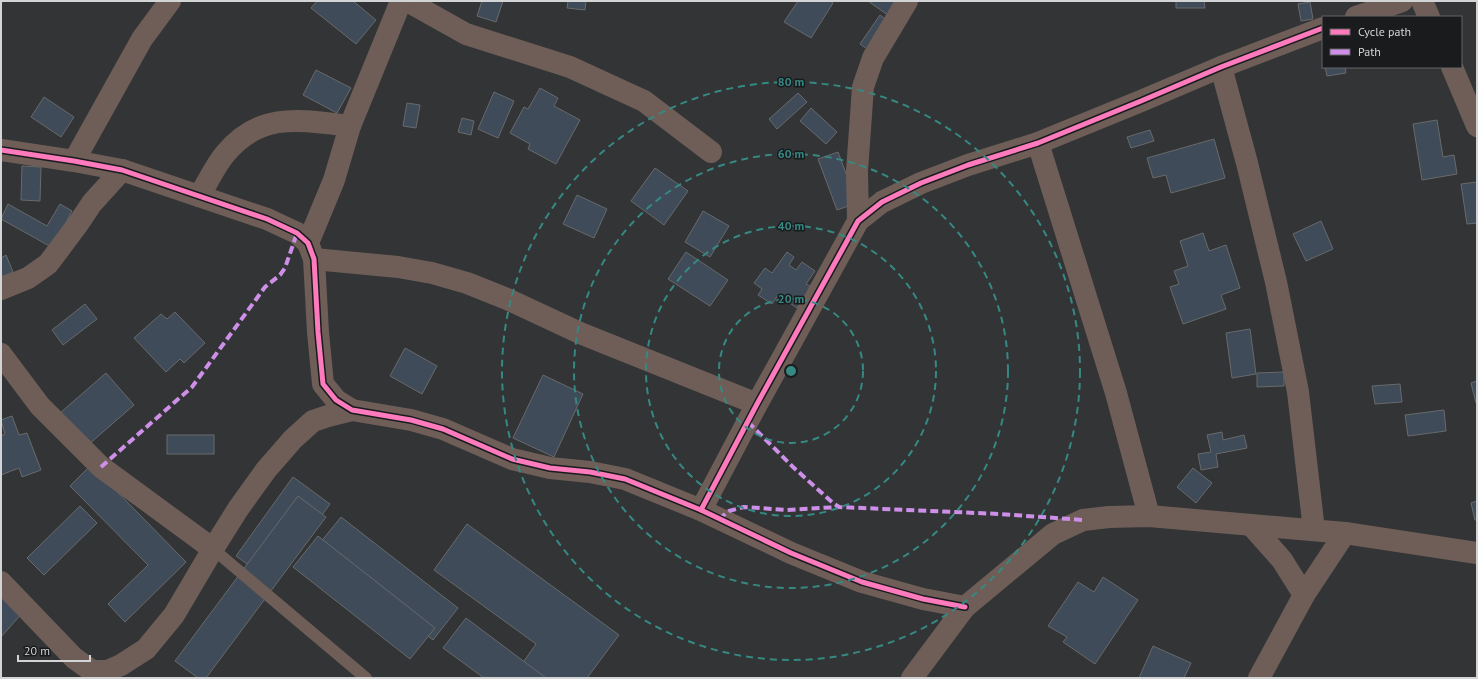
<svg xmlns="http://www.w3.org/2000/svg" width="1478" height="679" viewBox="0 0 1478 679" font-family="'PT Sans',sans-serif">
  <rect width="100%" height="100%" fill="#323436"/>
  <!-- building -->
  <g fill="#3f4b58" stroke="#686a6b">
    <polygon points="317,1 353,1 376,20 356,44 311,8"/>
    <polygon points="482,1 503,1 496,22 477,16"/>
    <polygon points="568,1 586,1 585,10 567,8"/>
    <polygon points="798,1 830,1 833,3 811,38 784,22"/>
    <polygon points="868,1 899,1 889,16"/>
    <polygon points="1176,1 1204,1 1205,8 1176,8"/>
    <polygon points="1310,2 1313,19 1301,21 1298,4"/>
    <polygon points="880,15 890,23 870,51 860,44"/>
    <polygon points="1325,67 1345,67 1346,73 1327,76"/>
    <polygon points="316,70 351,88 337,113 303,95"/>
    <polygon points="540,88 558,98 554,106 580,120 556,164 528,149 530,144 510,133 524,107 528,109"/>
    <polygon points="494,92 514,101 498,138 478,129"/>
    <polygon points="798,93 807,102 777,129 769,119"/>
    <polygon points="44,97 74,117 61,137 31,117"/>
    <polygon points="407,103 420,105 416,128 403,126"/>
    <polygon points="811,108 837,132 826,144 800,121"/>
    <polygon points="462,118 474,121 471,135 458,132"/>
    <polygon points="1437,120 1443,157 1454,155 1457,174 1422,180 1413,124"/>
    <polygon points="1150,130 1154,141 1131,148 1127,137"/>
    <polygon points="1214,139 1225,178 1171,193 1166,175 1153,178 1147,158"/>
    <polygon points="838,152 857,203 837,210 818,159"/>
    <polygon points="22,166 41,167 40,201 21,200"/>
    <polygon points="655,168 688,191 664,225 631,201"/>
    <polygon points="1477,182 1477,223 1467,224 1461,184"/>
    <polygon points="577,195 607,209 594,238 563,224"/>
    <polygon points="8,204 47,226 60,204 72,211 53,248 1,219"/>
    <polygon points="703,211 729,226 710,257 685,242"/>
    <polygon points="1321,221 1333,249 1306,261 1293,234"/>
    <polygon points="1203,233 1209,251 1226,245 1240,288 1221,295 1226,309 1183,324 1170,287 1179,284 1174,271 1188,266 1180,241"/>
    <polygon points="686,252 728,280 710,306 668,279"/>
    <polygon points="787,252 794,257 789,265 796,270 802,262 815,271 806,284 812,287 797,308 778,295 772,304 758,295 762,289 754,283 765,268 772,273"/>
    <polygon points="6,255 13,272 1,277 1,258"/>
    <polygon points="85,304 97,319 63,345 52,330"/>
    <polygon points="175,312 205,343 184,363 180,359 166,372 134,338 161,314 167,319"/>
    <polygon points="1250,329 1256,374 1232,378 1226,333"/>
    <polygon points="405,348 437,366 422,394 390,376"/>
    <polygon points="1284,372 1284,386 1257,387 1257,373"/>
    <polygon points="106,373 134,405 88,445 60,413"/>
    <polygon points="543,375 583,394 554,457 513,438"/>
    <polygon points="1477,381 1477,403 1476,403 1471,383"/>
    <polygon points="1400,384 1402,402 1375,404 1372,386"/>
    <polygon points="1444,410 1446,431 1408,436 1405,415"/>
    <polygon points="12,416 19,435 27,433 41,470 22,477 19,468 1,475 1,436 5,434 1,420"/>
    <polygon points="1222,432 1223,440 1244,435 1247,448 1216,454 1218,467 1201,470 1198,454 1211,452 1207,435"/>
    <rect x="167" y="435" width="47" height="19"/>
    <polygon points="91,465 186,562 125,622 108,604 148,565 70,486"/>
    <polygon points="1193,468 1212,483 1196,503 1177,487"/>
    <polygon points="293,477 330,504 273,583 236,556"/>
    <polygon points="298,496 326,517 206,678 198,678 175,661"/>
    <polygon points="1477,501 1477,520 1475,520 1471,503"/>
    <polygon points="80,506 97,523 44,575 27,558"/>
    <polygon points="341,517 458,608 433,640 316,548"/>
    <polygon points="467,524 619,635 587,678 512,678 536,644 434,570"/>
    <polygon points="318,536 435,628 410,659 293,567"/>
    <polygon points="1103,577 1138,600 1095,664 1063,642 1067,637 1048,626 1078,582 1094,592"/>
    <polygon points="1,591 24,611 1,637"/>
    <polygon points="466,618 546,678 484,678 443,648"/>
    <polygon points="1153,646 1191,663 1184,678 1139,678"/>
  </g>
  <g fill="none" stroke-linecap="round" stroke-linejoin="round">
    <!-- lane -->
    <polyline stroke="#6e5e57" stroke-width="12" points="213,549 366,678"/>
    <!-- street -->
    <g stroke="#6e5e57" stroke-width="22">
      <polyline points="407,1 466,34 570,67 644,101 711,152"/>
      <polyline points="1422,1 1429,17"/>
      <polyline points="1356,17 1402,1"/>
      <polyline points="1221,67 1247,163 1276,282 1298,392 1314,530"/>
      <polyline points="1452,67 1477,126"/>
      <polyline points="1038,143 1116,393 1149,516"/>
      <polyline points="1,150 74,161 122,170 267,219 297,233 308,243 314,259 318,332 323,384 336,400 352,410 411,420 443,429 512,459 550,468 590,472 625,479 701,510 791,553 862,582 923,599 965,607"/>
      <polyline points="74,161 142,39 170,1"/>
      <path d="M199,196C208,182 215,166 225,154C260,111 301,120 350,126"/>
      <polyline points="858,221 857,171 863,87 873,58 907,1"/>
      <polyline points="308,243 334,180 350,126 401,1"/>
      <polyline points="314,259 398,267 432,273 467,283 507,299 580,333 757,404"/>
      <polyline points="1,289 28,278 48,264 78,224 92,203 122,170"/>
      <polyline points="1,354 40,406 101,467 213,549"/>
      <polyline points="701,510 757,404 858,221 882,202 921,183 968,165 1038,143 1141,101 1221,67 1323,28"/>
      <polyline points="1251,525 1282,560 1304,595"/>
      <polyline points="1,582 74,658 92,671 107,671 121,665 146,649 174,615 213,549 238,509 266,470 293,439 313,421 328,416 352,410"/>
      <polyline points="912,678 965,607 1053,534 1083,520 1109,517 1149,516 1345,533 1477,553"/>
      <polyline points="1259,678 1304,595 1345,533"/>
    </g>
    <!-- quiet -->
    <g stroke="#ce8fe9" stroke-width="4" stroke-dasharray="8 4" stroke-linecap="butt">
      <polyline points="748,422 793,467 833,503 839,507 1000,514 1083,520"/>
      <polyline points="101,467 192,387 265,287 280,275 285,268 297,233"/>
      <polyline points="719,519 729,511 744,507 787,510 838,507"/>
    </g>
    <defs>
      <g id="cycleway">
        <polyline points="1,150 74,161 122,170 267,219 297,233 308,243 314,259 318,332 323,384 336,400 352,410 411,420 443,429 512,459 550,468 590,472 625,479 701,510 791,553 862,582 923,599 965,607"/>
        <polyline points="701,510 757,404 858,221 882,202 921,183 968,165 1038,143 1141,101 1221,67 1323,28"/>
      </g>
    </defs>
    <!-- cycleway casing -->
    <use href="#cycleway" stroke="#1a1b1d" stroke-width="8"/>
    <!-- cycleway -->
    <use href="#cycleway" stroke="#fd7abc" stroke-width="5"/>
  </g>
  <!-- distance rings -->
  <g fill="none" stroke="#368983" stroke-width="2" stroke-dasharray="7 5">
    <circle cx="791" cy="371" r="72"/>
    <circle cx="791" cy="371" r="145"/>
    <circle cx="791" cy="371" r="217"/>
    <circle cx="791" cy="371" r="289"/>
  </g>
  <circle cx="791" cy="371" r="6" fill="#368983" stroke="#1a1b1d" stroke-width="2"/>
  <g font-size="12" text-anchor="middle" font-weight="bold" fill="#368983" stroke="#1a1b1d" stroke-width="3" stroke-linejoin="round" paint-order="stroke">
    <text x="791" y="86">80 m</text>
    <text x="791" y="158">60 m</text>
    <text x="791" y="230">40 m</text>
    <text x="791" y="303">20 m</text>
  </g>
  <!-- border -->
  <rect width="1478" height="679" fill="none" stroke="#d3d4d6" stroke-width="4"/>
  <!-- legend -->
  <rect x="1322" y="16" width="140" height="52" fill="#1a1b1d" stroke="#646567"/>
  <rect x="1330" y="29" width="20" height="6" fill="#fd7abc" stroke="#646567"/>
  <text x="1358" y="36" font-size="12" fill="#d3d4d6">Cycle path</text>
  <rect x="1330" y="49" width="20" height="6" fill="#ce8fe9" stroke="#646567"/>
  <text x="1358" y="56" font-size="12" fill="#d3d4d6">Path</text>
  <!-- scale -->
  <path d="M18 655v6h72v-6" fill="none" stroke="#d3d4d6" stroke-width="2"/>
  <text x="24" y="655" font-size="12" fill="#d3d4d6" stroke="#1a1b1d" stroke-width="3" paint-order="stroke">20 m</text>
</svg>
